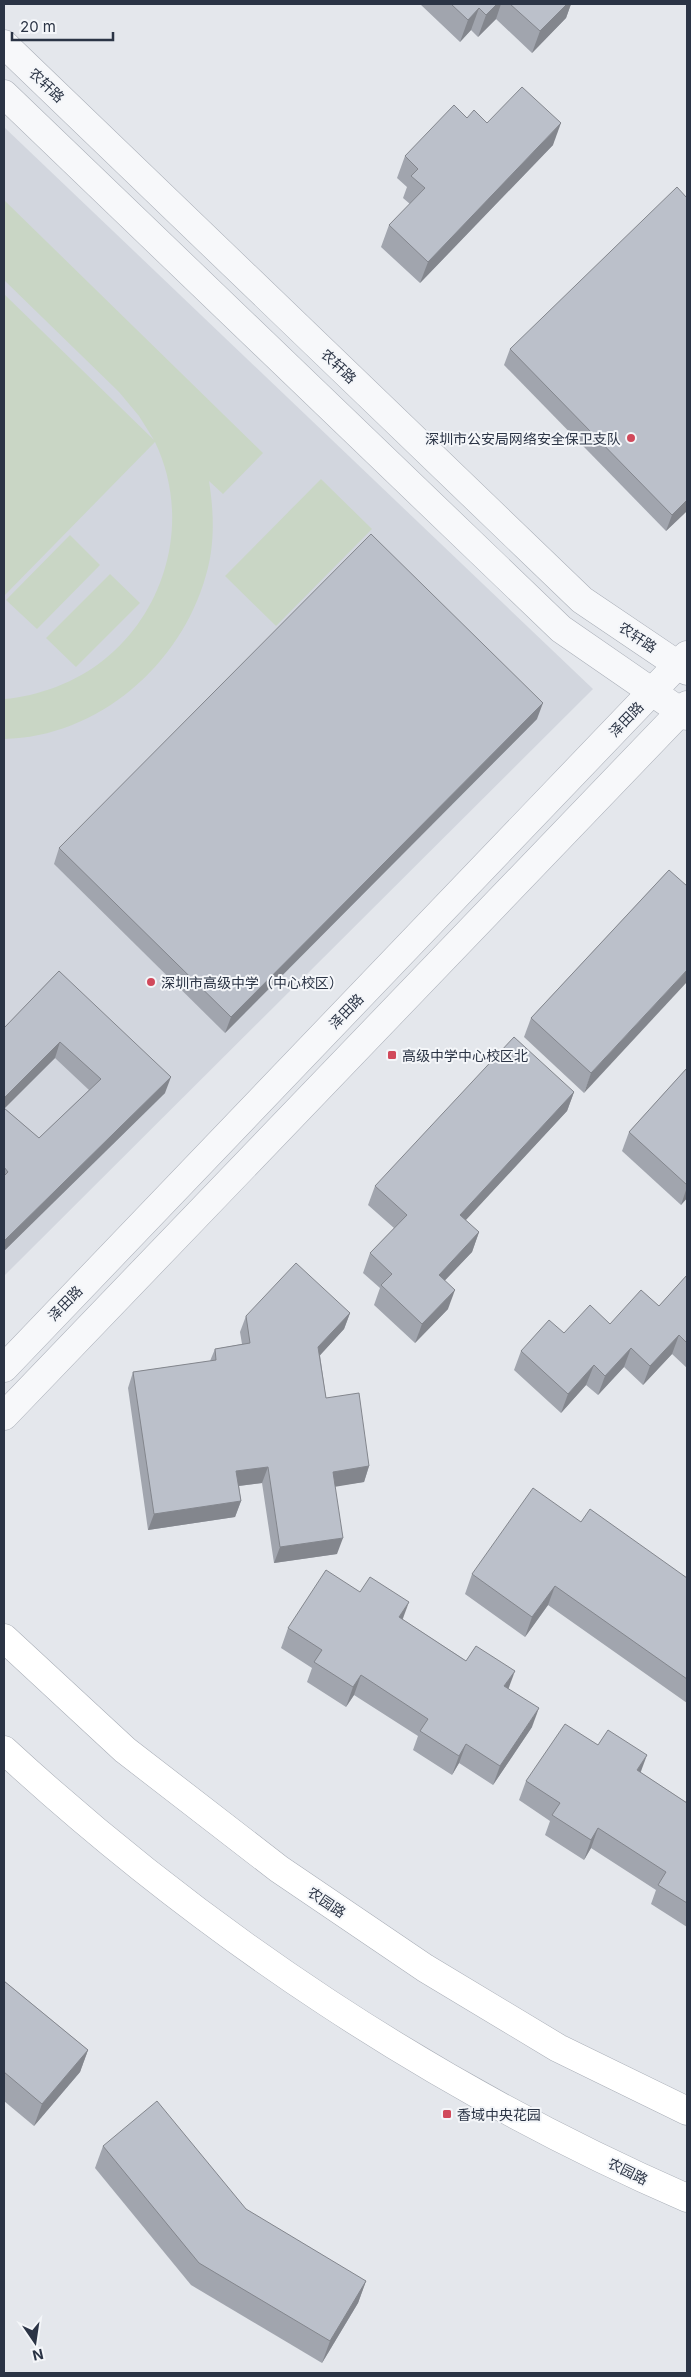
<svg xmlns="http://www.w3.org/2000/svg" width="691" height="2377" viewBox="0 0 691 2377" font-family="Inter,'Noto Sans SC',sans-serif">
  <rect width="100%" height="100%" fill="#e4e7ec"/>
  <!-- built -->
  <polygon fill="#d2d6de" points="4,127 593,689 4,1276"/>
  <!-- green -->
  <g fill="#c9d6c5">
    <path d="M4,200L263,453L223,494L209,481C214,512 215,545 206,575C181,665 98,737 4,739V699C21,698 39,693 56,687C153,651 200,536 155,442L4,596V294L154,440L139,416L119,392L4,280Z"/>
    <polygon points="321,479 372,529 276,626 225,576"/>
    <polygon points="70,535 100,565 37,629 6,600"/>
    <polygon points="110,574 140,603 76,667 46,638"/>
  </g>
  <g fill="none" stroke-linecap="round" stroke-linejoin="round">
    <defs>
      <g id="minor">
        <polyline points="4,1368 687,655"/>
        <polyline points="4,1416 687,705"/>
      </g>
      <g id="tertiary">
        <polyline points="4,44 582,600 687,671"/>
        <polyline points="4,94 561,629 687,716"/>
      </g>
      <g id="secondary">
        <polyline points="4,1638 125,1750 279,1869 425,1968 558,2048 687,2111"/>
        <path d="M4,1750C205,1935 437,2089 687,2198"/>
      </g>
    </defs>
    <!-- minor casing -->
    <use href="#minor" stroke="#a9aeb7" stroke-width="29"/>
    <!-- tertiary casing -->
    <use href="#tertiary" stroke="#a9aeb7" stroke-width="29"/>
    <!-- secondary casing -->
    <use href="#secondary" stroke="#a9aeb7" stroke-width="29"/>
    <!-- minor -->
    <use href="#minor" stroke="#f7f8fa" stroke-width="28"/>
    <!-- tertiary -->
    <use href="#tertiary" stroke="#f7f8fa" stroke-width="28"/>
    <!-- secondary -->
    <use href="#secondary" stroke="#fff" stroke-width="28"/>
  </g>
  <!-- wall -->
  <g fill="#a1a5ae" fill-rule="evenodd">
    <polygon points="420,4 571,4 566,18 532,53 496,19 478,37 471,30 460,42"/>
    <polygon points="467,118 487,123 553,145 420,283 381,247 389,225 410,204 403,198 407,187 397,178 405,156"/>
    <polygon points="510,349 687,511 666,531 504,365"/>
    <polygon points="537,719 225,1033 54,864 59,848"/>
    <polygon points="669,870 584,1093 524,1037 531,1018"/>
    <path d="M59,971L165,1093L4,1251V1028ZM55,1058L89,1090L39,1138L4,1108Z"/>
    <polygon points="687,1068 687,1198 681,1205 622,1151 629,1132"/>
    <polygon points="574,1092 567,1111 465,1220 479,1232 472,1252 445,1280 448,1309 415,1343 374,1305 380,1288 363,1273 370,1253 394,1228 368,1205 375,1186"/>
    <polygon points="687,1275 687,1368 672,1354 643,1385 624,1367 598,1395 586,1385 561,1413 514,1370 521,1351 564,1333 610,1324 659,1306"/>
    <polygon points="350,1313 344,1329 320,1355 326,1398 369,1466 364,1482 335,1486 337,1554 274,1563 262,1483 239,1486 241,1501 235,1517 148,1530 128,1388 133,1372 210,1361 215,1349 242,1344 240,1332 246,1316"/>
    <polygon points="581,1522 687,1578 687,1703 548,1605 525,1637 465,1594 472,1574"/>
    <polygon points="402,1619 508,1688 532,1727 493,1785 459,1763 452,1775 413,1750 418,1736 354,1695 346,1707 307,1682 312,1668 281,1648 288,1628"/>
    <polygon points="640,1772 687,1803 687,1927 651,1904 656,1890 591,1848 584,1860 545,1835 550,1821 519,1800 526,1781"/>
    <polygon points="4,1981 88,2050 80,2072 34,2126 4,2101"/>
    <polygon points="103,2146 366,2281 358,2303 322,2363 191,2285 95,2168"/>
  </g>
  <!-- shaded-wall -->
  <g fill="#83868d">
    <polygon points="497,4 501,4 496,19 478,37 486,15"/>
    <polygon points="567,4 571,4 566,18 532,53 540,31"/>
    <polygon points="479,8 471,30 460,42 468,20"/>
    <polygon points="561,123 553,145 420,283 428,262"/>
    <polygon points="687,500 687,511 666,531 672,515"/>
    <polygon points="543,703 537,719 225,1033 231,1017"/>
    <polygon points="687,970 687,982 584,1093 591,1073"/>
    <polygon points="60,1042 55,1058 4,1109 4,1098"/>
    <polygon points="171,1077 165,1093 4,1251 4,1241"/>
    <polygon points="574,1092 567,1111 453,1234 460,1215"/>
    <polygon points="687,1187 687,1198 681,1205"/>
    <polygon points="479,1232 472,1252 432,1294 439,1275"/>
    <polygon points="455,1290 448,1309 415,1343 422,1324"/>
    <polygon points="350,1313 344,1329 313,1363 318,1347"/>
    <polygon points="679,1335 672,1354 643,1385 650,1366"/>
    <polygon points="631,1348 624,1367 598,1395 605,1376"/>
    <polygon points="594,1365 586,1385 561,1413 568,1394"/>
    <polygon points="369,1466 364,1482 328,1488 333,1472"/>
    <polygon points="268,1467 262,1483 230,1487 236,1471"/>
    <polygon points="241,1501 235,1517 148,1530 154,1514"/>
    <polygon points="343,1538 337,1554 274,1563 280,1547"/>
    <polygon points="555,1586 548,1605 525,1637 532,1617"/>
    <polygon points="409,1602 402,1621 399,1617"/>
    <polygon points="515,1671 508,1690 504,1686"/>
    <polygon points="361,1675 354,1695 346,1707 353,1687"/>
    <polygon points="539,1708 532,1727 493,1785 500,1766"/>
    <polygon points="466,1744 459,1763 452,1775 459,1756"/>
    <polygon points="647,1755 640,1774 637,1770"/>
    <polygon points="598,1828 591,1848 584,1860 591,1840"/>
    <polygon points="88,2050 80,2072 34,2126 42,2104"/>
    <polygon points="366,2281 358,2303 322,2363 330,2341"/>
  </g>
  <!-- building -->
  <g fill="#bbc0ca" stroke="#83868d">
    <polygon points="451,4 497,4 486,15 479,8 468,20"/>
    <polygon points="510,4 567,4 540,31"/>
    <polygon points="522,87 561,123 428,262 389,225 425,188 411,176 418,169 405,156 454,105 467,118 474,110 487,123"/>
    <polygon points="677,187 687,198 687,500 672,515 510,349"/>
    <polygon points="371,534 543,703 231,1017 59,848"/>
    <polygon points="669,870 687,886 687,970 591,1073 531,1018"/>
    <polygon points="59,971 171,1077 4,1241 4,1176 8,1172 4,1167 4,1108 39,1138 101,1079 60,1042 4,1098 4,1028"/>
    <polygon points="514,1037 574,1092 460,1215 479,1232 439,1275 455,1290 422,1324 381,1285 392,1274 370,1253 407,1215 375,1186"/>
    <polygon points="687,1068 687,1185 629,1132"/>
    <polygon points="296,1263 350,1313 318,1347 326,1398 359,1393 369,1466 333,1472 343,1538 280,1547 268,1467 236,1471 241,1501 154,1514 133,1372 216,1360 215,1349 250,1343 246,1316"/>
    <polygon points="687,1275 687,1343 679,1335 650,1366 631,1348 605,1376 594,1365 568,1394 521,1351 549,1320 564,1333 590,1305 610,1324 641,1290 659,1306"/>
    <polygon points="533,1488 581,1522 590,1509 687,1578 687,1679 555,1586 532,1617 472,1574"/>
    <polygon points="326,1570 360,1592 370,1577 409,1602 399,1617 466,1661 476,1646 515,1671 504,1686 539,1708 500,1766 466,1744 459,1756 420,1731 428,1719 361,1675 353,1687 314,1662 322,1650 288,1628"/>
    <polygon points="565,1724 598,1745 608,1730 647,1755 637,1770 687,1803 687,1903 658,1885 666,1872 598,1828 591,1840 552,1815 560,1803 526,1781"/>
    <polygon points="4,1981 88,2050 42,2104 4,2072"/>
    <polygon points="157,2101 246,2209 366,2281 330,2341 199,2263 103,2146"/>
  </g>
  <!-- markers -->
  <g fill="#d1495b" stroke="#f4f6f9" stroke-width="2">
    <circle cx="631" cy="438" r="5"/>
    <circle cx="151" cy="982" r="5"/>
    <rect x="387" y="1050" width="10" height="10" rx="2.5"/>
    <rect x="442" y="2109" width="10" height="10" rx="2.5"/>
  </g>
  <g text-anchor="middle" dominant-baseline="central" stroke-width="4" stroke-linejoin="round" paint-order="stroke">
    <!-- street labels -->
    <g font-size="14" fill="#2b3445" stroke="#f4f6f9">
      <text transform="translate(47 85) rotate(44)">农轩路</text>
      <text transform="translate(339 366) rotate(44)">农轩路</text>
      <text transform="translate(638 637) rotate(34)">农轩路</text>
      <text transform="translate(626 719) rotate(-46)">泽田路</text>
      <text transform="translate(346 1011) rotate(-46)">泽田路</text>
      <text transform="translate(65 1303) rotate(-46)">泽田路</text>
      <text transform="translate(327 1902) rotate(34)">农园路</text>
      <text transform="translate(628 2171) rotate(26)">农园路</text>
    </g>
    <!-- poi labels -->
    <g font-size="14" fill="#2b3445" stroke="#f4f6f9" text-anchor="start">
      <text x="621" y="438" text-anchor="end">深圳市公安局网络安全保卫支队</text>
      <text x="161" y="982">深圳市高级中学（中心校区）</text>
      <text x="402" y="1055">高级中学中心校区北</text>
      <text x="457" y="2114">香域中央花园</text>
    </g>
  </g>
  <!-- border -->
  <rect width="691" height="2377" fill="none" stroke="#2b3445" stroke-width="10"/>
  <!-- north arrow -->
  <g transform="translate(35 2342) rotate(167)" stroke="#f4f6f9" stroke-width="4" paint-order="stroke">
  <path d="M0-4L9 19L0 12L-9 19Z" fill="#2b3445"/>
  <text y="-8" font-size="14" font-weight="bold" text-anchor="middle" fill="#2b3445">N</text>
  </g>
  <!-- scale -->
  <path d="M12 32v8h101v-8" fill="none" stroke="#2b3445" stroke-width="2.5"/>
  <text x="20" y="32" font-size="15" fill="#2b3445" stroke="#f4f6f9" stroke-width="4" paint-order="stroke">20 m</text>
</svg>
